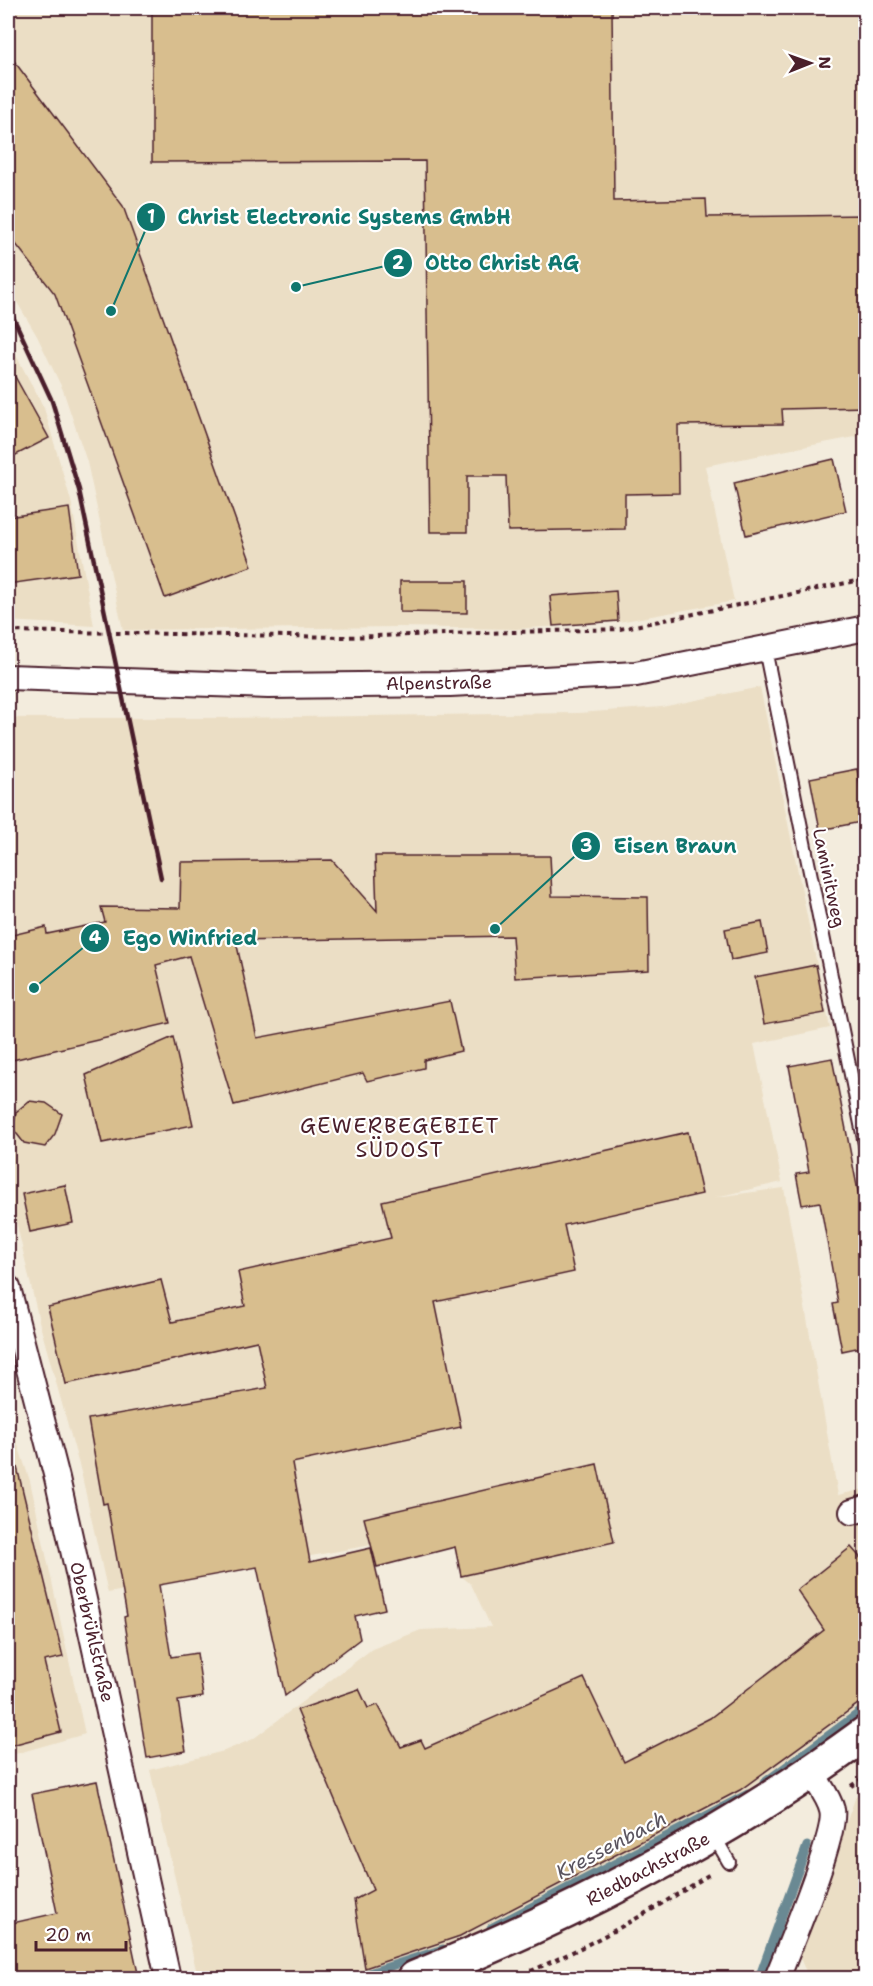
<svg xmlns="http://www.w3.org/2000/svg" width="873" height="1986" viewBox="0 0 873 1986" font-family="'Shantell Sans',sans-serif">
  <rect width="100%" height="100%" fill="#f3ecdd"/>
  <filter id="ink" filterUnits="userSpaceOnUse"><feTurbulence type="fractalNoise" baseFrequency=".0167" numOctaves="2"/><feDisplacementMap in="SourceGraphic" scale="12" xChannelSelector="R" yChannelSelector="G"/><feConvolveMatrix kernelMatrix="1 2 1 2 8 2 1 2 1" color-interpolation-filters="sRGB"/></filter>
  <g filter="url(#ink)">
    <!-- built -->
    <g fill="#ebdec5">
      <polygon points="8,8 865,8 865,435 705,466 734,601 619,622 515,629 398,627 123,630 87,462 63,390 37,336 8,287"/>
      <polygon points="8,340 44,408 71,501 94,626 8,621"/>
      <polygon points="760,687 830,1028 754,1044 782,1182 716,1197 784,1188 838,1495 865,1489 865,1705 743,1793 462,1939 369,1971 337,1978 198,1978 150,1770 224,1751 253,1739 372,1649 421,1630 491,1627 471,1584 461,1576 454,1547 377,1567 371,1545 108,1593 81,1472 40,1325 8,1186 8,718 224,718 578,713 662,707"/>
      <polygon points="8,1415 30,1481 85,1734 8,1756"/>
      <polygon points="865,1789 865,1978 809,1978 798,1954 856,1796"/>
    </g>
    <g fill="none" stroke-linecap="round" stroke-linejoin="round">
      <!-- stream -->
      <g stroke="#6a8993" stroke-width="9">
        <polyline points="764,1783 866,1708"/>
        <polyline points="491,1928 748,1794"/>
        <polyline points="354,1978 443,1949"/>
        <polyline points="759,1978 807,1846"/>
      </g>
    </g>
    <!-- building -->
    <g fill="#d8be8e" stroke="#4a1f2b" stroke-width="1.5">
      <polygon points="152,8 612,8 614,201 706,199 707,217 866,215 866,407 782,409 783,424 678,425 679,493 625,494 625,529 508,531 506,476 467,476 467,532 430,532 425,161 152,162"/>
      <polygon points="8,53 123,206 252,566 165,598 55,294 8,234"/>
      <polygon points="8,364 49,438 8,459"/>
      <polygon points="834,459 846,511 746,535 734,483"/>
      <polygon points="69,508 78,574 8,584 8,517"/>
      <polygon points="400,581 467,581 467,613 400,612"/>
      <polygon points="616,591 618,621 553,626 550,596"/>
      <polygon points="857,769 866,821 820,830 810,778"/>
      <polygon points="375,856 550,856 552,896 648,897 649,970 515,978 512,936 236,941 257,1038 450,1001 461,1051 424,1060 424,1068 367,1081 363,1073 234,1105 189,956 156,965 170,1023 8,1061 8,936 46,927 47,934 105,922 101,907 180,908 181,862 332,860 377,911"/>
      <polygon points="762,922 768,953 731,960 725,929"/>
      <polygon points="816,965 825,1013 764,1024 755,977"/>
      <polygon points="173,1037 193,1125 102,1143 86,1075"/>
      <polygon points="832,1058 866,1232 866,1346 842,1351 833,1304 838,1303 820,1202 802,1205 796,1174 809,1172 789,1066"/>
      <polygon points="29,1101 46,1103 62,1114 55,1134 45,1147 24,1143 13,1129 16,1112"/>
      <polygon points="688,1132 702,1194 564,1225 574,1272 435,1302 461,1427 292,1463 310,1562 371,1548 385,1609 355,1616 360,1639 285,1696 257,1567 159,1585 171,1657 197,1653 203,1697 178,1701 186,1751 147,1758 124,1617 127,1616 107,1503 103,1504 88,1419 267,1388 257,1341 66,1384 48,1307 161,1280 172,1322 245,1306 238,1272 391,1238 382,1201"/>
      <polygon points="65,1185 73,1223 30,1232 22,1194"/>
      <polygon points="597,1464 614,1542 461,1576 455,1547 377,1567 364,1518"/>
      <polygon points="17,1467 63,1657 44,1661 61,1732 8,1746 8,1468"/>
      <polygon points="851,1547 866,1564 866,1698 740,1790 460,1936 365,1968 354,1900 373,1890 297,1710 359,1689 368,1708 378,1705 401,1747 421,1740 425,1748 584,1678 624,1762 710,1718 824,1630 797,1590"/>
      <polygon points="97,1781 139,1978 8,1978 8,1924 57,1913 32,1794"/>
    </g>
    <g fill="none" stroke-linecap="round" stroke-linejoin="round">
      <defs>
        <g id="lane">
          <polyline points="765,649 866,1149"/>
          <polyline points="714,1836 729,1862"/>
        </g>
        <g id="street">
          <polyline points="8,677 268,686 450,684 636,674 866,628"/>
          <polyline points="8,1288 57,1478 168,1978"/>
          <polyline points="852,1512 866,1508"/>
          <path d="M777,1978C788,1950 838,1832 832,1810C829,1797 818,1784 812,1773"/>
        </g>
        <path id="secondary" d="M415,1978C574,1914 727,1835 866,1733"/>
      </defs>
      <!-- lane casing -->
      <use href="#lane" stroke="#4a1f2b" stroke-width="16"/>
      <!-- street casing -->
      <use href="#street" stroke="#4a1f2b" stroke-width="28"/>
      <!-- secondary casing -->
      <use href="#secondary" stroke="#4a1f2b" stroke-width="38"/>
      <!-- path -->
      <g stroke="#4a1f2b" stroke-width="4" stroke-dasharray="4.5 4.5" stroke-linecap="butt">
        <polyline points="8,631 342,637 620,629 866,579"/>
        <polyline points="851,1786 866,1776"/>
        <path d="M514,1978C583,1950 647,1914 710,1874"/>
      </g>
      <!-- lane -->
      <use href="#lane" stroke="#fff" stroke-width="12"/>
      <!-- street -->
      <use href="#street" stroke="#fff" stroke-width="24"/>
      <!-- secondary -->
      <use href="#secondary" stroke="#fff" stroke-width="33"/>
      <!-- rail -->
      <polyline stroke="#4a1f2b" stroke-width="4.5" points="8,306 52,401 79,490 161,878"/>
    </g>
  </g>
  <g text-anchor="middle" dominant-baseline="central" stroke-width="4.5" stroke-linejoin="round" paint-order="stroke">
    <!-- street labels -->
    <g font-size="18" fill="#4a1f2b" stroke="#fff">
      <text transform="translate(439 683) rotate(-1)">Alpenstraße</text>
      <text transform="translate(829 878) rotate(78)">Laminitweg</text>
      <text transform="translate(92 1632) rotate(77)">Oberbrühlstraße</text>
      <text transform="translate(648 1869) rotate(-28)">Riedbachstraße</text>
    </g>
    <!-- water labels -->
    <g font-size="20" font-style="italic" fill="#5a545f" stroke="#fff">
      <text transform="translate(611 1845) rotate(-28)">Kressenbach</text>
    </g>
    <!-- quarter labels -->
    <g font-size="21" letter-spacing="1.5" fill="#4a1f2b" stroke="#fff">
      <text x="400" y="1126">GEWERBEGEBIET<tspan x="400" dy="24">SÜDOST</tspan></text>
    </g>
  </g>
  <!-- callouts -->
  <path fill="none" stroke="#0f766e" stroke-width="2" d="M111 311L151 217M296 287L398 263M495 929L586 846M34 988L95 938"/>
  <g fill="#0f766e" stroke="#fff" stroke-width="2">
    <circle cx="111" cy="311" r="6"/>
    <circle cx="296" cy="287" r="6"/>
    <circle cx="495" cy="929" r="6"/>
    <circle cx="34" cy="988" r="6"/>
    <circle cx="151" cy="217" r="15"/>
    <circle cx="398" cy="263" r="15"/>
    <circle cx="586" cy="846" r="15"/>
    <circle cx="95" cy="938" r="15"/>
  </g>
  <g font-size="18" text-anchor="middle" font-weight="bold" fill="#fff">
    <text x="151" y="223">1</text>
    <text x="398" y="269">2</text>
    <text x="586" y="852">3</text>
    <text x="95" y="944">4</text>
  </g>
  <g font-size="20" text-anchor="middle" font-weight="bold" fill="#0f766e" stroke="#fff" stroke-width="4.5" stroke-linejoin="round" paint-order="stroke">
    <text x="344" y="224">Christ Electronic Systems GmbH</text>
    <text x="502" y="270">Otto Christ AG</text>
    <text x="675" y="853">Eisen Braun</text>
    <text x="190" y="945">Ego Winfried</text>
  </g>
  <!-- margin -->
  <rect width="873" height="1986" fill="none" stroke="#fff" stroke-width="30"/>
  <rect x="15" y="15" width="843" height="1956" fill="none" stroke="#4a1f2b" stroke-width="2" filter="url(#ink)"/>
  <!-- north arrow -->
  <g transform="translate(810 63) rotate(89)" stroke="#ffffff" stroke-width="4.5" paint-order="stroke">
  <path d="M0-4.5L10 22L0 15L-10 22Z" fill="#4a1f2b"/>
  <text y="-9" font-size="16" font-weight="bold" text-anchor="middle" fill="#4a1f2b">N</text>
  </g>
  <!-- scale -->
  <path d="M36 1941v9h90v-9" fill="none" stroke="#4a1f2b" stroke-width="3"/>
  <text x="45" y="1941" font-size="18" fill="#4a1f2b" stroke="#ffffff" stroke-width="4.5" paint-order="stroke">20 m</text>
</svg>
